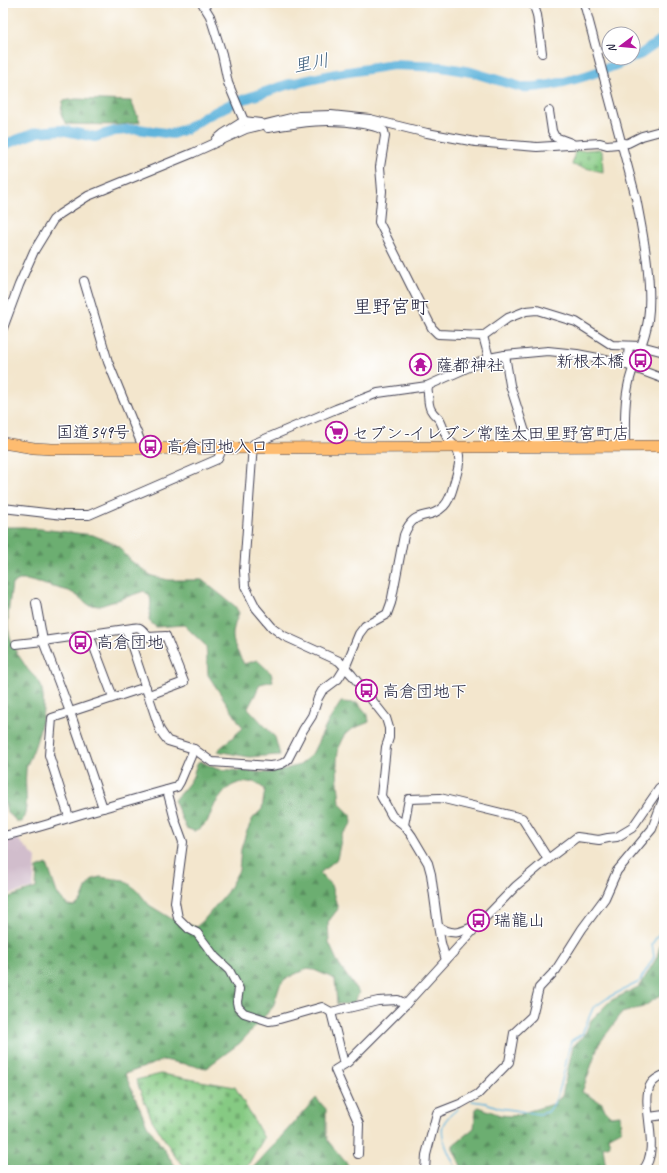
<svg xmlns="http://www.w3.org/2000/svg" width="667" height="1173" viewBox="0 0 667 1173" font-family="Caveat,'Klee One',sans-serif">
  <defs>
    <pattern id="forest-firs" width="22" height="20" patternUnits="userSpaceOnUse"><rect width="22" height="20" fill="#6cae71"/><path d="M5 1l3.5 6h-7zM16 11l3.5 6h-7z" fill="#588d5e"/></pattern>
    <pattern id="cemetery-stones" width="16" height="16" patternUnits="userSpaceOnUse"><rect width="16" height="16" fill="#86ca83"/><path d="M2 7V4a2 2 0 0 1 4 0v3zM10 15v-3a2 2 0 0 1 4 0v3z" fill="#73ad72"/></pattern>
  </defs>
  <rect width="100%" height="100%" fill="#fff"/>
  <filter id="ink" filterUnits="userSpaceOnUse"><feTurbulence type="fractalNoise" baseFrequency=".025" numOctaves="2"/><feDisplacementMap in="SourceGraphic" scale="8" xChannelSelector="R" yChannelSelector="G"/><feConvolveMatrix kernelMatrix="1 2 1 2 8 2 1 2 1" color-interpolation-filters="sRGB"/></filter>
  <filter id="wash" filterUnits="userSpaceOnUse"><feTurbulence type="fractalNoise" baseFrequency=".012" numOctaves="4" result="noise"/><feDisplacementMap in="SourceGraphic" scale="16" xChannelSelector="R" yChannelSelector="G"/><feGaussianBlur stdDeviation="0.9" result="paint"/><feColorMatrix in="noise" values="0 0 0 0 0 0 0 0 0 0 0 0 0 0 0 0 0 1.4 0 .05"/><feComposite in="paint" operator="in"/></filter>
  <g filter="url(#wash)">
    <rect width="100%" height="100%" fill="#f3e6cd"/>
    <!-- industrial -->
    <polygon fill="#d1bdcc" points="15,836 36,858 33,888 3,896 3,840"/>
    <!-- forest -->
    <g fill="url(#forest-firs)" stroke="#476856">
      <path d="M76,99L131,101L140,122L120,125L67,124C59,116 61,112 63,101Z"/>
      <path d="M3,527H24L93,535L117,545L131,561L152,576L168,580H202L235,606L239,613C229,638 232,641 244,664L257,660L271,673L273,681L260,684L255,695L248,708L275,737L280,755L249,757L217,751L243,728L208,675L206,646L184,625L156,627L149,621C149,613 152,605 150,597L144,591L100,606L89,605L76,595L69,591L27,580H19L12,584C8,617 2,633 23,662C25,665 27,669 30,672C34,677 39,679 41,686C47,705 40,733 33,751C31,757 26,765 26,771C24,789 30,804 22,822H17L7,811L3,800Z"/>
      <path d="M341,702L358,703L368,715L369,722C363,725 355,727 349,731C330,745 339,783 340,804L351,815L352,823L342,835L337,859L320,873L331,885L338,909L328,922L329,943L339,965L359,993L353,1004H337L335,979L314,970L306,969L285,979L280,985L273,1007L240,1043L206,1068L164,1060L125,1074L147,1125L178,1170H3V899L36,888L37,868L47,864L57,893L67,905L75,906L81,901L87,886L93,879L100,877L124,880L137,890L149,905L172,919L196,927L203,921L227,892L239,870L241,849L246,833L253,818L262,809L265,789L254,782L238,783L231,786L225,791L215,804L207,822L201,828L194,831L186,828L174,800C180,793 189,785 193,776C195,770 195,766 200,761L217,769L271,773L300,765L312,754L328,722Z"/>
      <polygon points="664,934 664,993 643,1007 622,1013 599,1044 582,1092 602,1103 605,1110 611,1116 620,1115 621,1130 608,1137 610,1145 603,1147 606,1170 463,1170 453,1149 453,1145 474,1128 476,1109 479,1107 500,1115 512,1116 553,1104 562,1096 573,1046 584,1036 591,1020 610,1001 640,986 657,957 662,937"/>
      <polygon points="316,1098 326,1109 326,1133 328,1141 348,1165 349,1170 251,1170"/>
    </g>
    <!-- cemetery -->
    <g fill="url(#cemetery-stones)" stroke="#54765f">
      <polygon points="599,149 602,151 603,172 572,165 575,151"/>
      <polygon points="161,1074 235,1087 264,1138 245,1170 189,1170 177,1159 152,1120 136,1080"/>
    </g>
    <g fill="none" stroke-linecap="round" stroke-linejoin="round">
      <!-- stream -->
      <g stroke="#5fb4db" stroke-width="1.5">
        <path d="M472,1101L486,1103L500,1108L539,1114L548,1112C562,1097 565,1061 571,1041L582,1034L593,1008L609,997L639,982L654,957L652,944L664,926"/>
        <path d="M457,1170C452,1160 439,1137 443,1125C446,1118 452,1113 458,1109"/>
      </g>
      <!-- river -->
      <g stroke="#5fb4db" stroke-width="10">
        <polyline points="633,57 641,54 664,38"/>
        <path d="M3,145L38,132L61,130L95,137L115,131L138,129L172,134L188,128L205,117L233,103L286,85L336,74L393,65L442,67L471,72L521,87C554,89 601,72 632,58"/>
      </g>
    </g>
  </g>
  <g filter="url(#ink)">
    <g fill="none" stroke-linecap="round" stroke-linejoin="round">
      <defs>
        <g id="minor">
          <polyline points="202,3 210,16 222,54 228,83 244,121"/>
          <polyline points="533,3 537,15 542,53"/>
          <path d="M584,3L636,198C643,234 653,284 648,320C645,342 634,361 629,382C624,403 625,424 625,446"/>
          <polyline points="549,111 552,131 555,137 571,143"/>
          <path d="M268,128C302,122 329,118 363,124C371,126 378,126 384,131L385,136L380,167L382,191L379,222L432,328L438,334L483,336L489,358"/>
          <polyline points="216,140 223,134 244,121 260,123"/>
          <polyline points="84,281 108,362 142,445 141,449"/>
          <polyline points="3,328 19,285 34,251 53,220 60,214 88,196 193,153 246,129 299,116 331,115 370,119 427,133 476,142 537,147 600,143 607,145 628,143 642,136 664,130"/>
          <polyline points="483,336 508,318 526,311 537,310 576,322 612,345 641,346 664,352"/>
          <polyline points="505,355 510,385 525,432 546,447"/>
          <polyline points="627,365 629,346"/>
          <polyline points="3,508 63,515 89,515 218,459 222,449"/>
          <path d="M126,629C140,626 140,626 148,637L166,636L184,682L149,695"/>
          <polyline points="89,634 113,697"/>
          <polyline points="16,644 43,641 36,603"/>
          <polyline points="167,790 175,820 183,842 175,902 178,918 189,929 197,933 215,957 229,970 239,989 237,1002 238,1007 244,1013 269,1021 276,1020 322,1007 331,1012 378,1001 398,1000 406,1004"/>
          <polyline points="103,808 177,787 180,782 194,749"/>
          <polyline points="69,817 49,755 52,718 146,687"/>
          <polyline points="404,825 409,799 440,798 522,818 548,859"/>
          <path d="M3,836C37,829 69,817 103,808L70,712L43,641L126,629L160,730L164,736L168,741L194,749L212,762L270,766C278,765 283,765 288,759L303,730L312,716L318,698L322,691L338,679L345,668L359,634L365,626L387,614L391,603L404,535C415,507 428,522 444,506C450,500 452,491 454,484C457,473 463,457 456,448C454,444 450,442 448,439C444,433 443,425 439,419C436,416 433,414 431,410C427,404 429,393 427,386"/>
          <path d="M480,923C464,931 454,938 438,926L431,874L428,863L412,836L404,825L392,816L381,796L386,747L389,738V728L386,718L352,675L339,661L284,636L272,627L256,608L245,586L244,571L253,444L336,409L378,393L427,386L489,358L505,355L548,351L577,354L598,358L627,365L664,379"/>
          <polyline points="438,926 441,943 446,960"/>
          <polyline points="331,1012 344,1064"/>
          <polyline points="649,1117 664,1115"/>
          <polyline points="358,1154 359,1124 335,1070 348,1062 406,1004 480,923 516,886 548,859 577,837 599,840 608,838 617,837 632,828 659,789 664,786"/>
          <polyline points="425,1170 426,1155 437,1113 460,1104 478,1094 509,1062 514,1033 532,1016 539,988 556,970 582,929 605,898 617,871 652,829 664,797"/>
          <path d="M643,1170C662,1149 639,1102 651,1084C654,1080 659,1077 664,1075"/>
        </g>
        <polyline id="highway" points="3,443 34,448 52,449 664,446"/>
      </defs>
      <!-- minor casing -->
      <use href="#minor" stroke="#413f51" stroke-width="10"/>
      <!-- highway casing -->
      <use href="#highway" stroke="#413f51" stroke-width="12"/>
      <!-- minor -->
      <use href="#minor" stroke="#fff" stroke-width="8"/>
      <!-- highway -->
      <use href="#highway" stroke="#febc70" stroke-width="11"/>
    </g>
  </g>
  <!-- icons -->
  <defs>
    <symbol id="bus-ring" viewBox="-11 -11 22 22"><circle r="9.5" fill="#fff" stroke="#b5179e" stroke-width="1.5"/><path d="M-5-6H5V4H4V6H2V4H-2V6H-4V4H-5ZM-3.5-4V0h7V-4ZM-3.5 1.2v1.5H-2V1.2ZM2 1.2v1.5H3.5V1.2Z" fill="#b5179e"/></symbol>
    <symbol id="temple-ring" viewBox="-11 -11 22 22"><circle r="9.5" fill="#fff" stroke="#b5179e" stroke-width="1.5"/><path d="M0-6L5-2H3V0L6.5 2.5H4V6H1.5V3h-3V6H-4V2.5H-6.5L-3 0V-2H-5Z" fill="#b5179e"/></symbol>
    <symbol id="supermarket-ring" viewBox="-11 -11 22 22"><circle r="9.5" fill="#fff" stroke="#b5179e" stroke-width="1.5"/><path d="M-6-5.5h2.5l.6 2H6L4.5 2H-2.5L-4.4-4H-6ZM-1.5 3.2a1.3 1.3 0 1 0 .1 0ZM3 3.2a1.3 1.3 0 1 0 .1 0Z" fill="#b5179e"/></symbol>
  </defs>
  <g fill-rule="evenodd">
    <use href="#bus-ring" x="628" y="348" width="25" height="25"/>
    <use href="#temple-ring" x="408" y="352" width="25" height="25"/>
    <use href="#supermarket-ring" x="324" y="420" width="25" height="25"/>
    <use href="#bus-ring" x="138" y="434" width="25" height="25"/>
    <use href="#bus-ring" x="68" y="630" width="25" height="25"/>
    <use href="#bus-ring" x="354" y="678" width="25" height="25"/>
    <use href="#bus-ring" x="466" y="908" width="25" height="25"/>
  </g>
  <g text-anchor="middle" dominant-baseline="central" stroke-width="3" stroke-linejoin="round" paint-order="stroke">
    <!-- poi labels -->
    <g font-size="17" fill="#22223b" stroke="#fff" text-anchor="start">
      <text x="624" y="361" text-anchor="end">新根本橋</text>
      <text x="436" y="365">薩都神社</text>
      <text x="352" y="433">セブン-イレブン常陸太田里野宮町店</text>
      <text x="166" y="446">高倉団地入口</text>
      <text x="96" y="642">高倉団地</text>
      <text x="382" y="691">高倉団地下</text>
      <text x="494" y="920">瑞龍山</text>
    </g>
    <!-- street labels -->
    <g font-size="17" fill="#22223b" stroke="#fff">
      <text x="93" y="432">国道349号</text>
    </g>
    <!-- water labels -->
    <g font-size="18" font-style="italic" fill="#3a5c7b" stroke="#fff">
      <text transform="translate(311 63) rotate(-11)">里川</text>
    </g>
    <!-- quarter labels -->
    <g font-size="19" fill="#22223b" stroke="#fff">
      <text x="391" y="307">里野宮町</text>
    </g>
  </g>
  <!-- margin -->
  <rect width="667" height="1173" fill="none" stroke="#fff" stroke-width="16"/>
  <!-- north arrow -->
  <g transform="translate(621 46) rotate(254)"><circle r="19" fill="#ffffff" stroke="#a7a7b1"/>
  <path d="M0-3L7 15L0 10L-7 15Z" fill="#b5179e"/>
  <text y="-6" font-size="11" font-weight="bold" text-anchor="middle" fill="#22223b">N</text>
  </g>
</svg>
